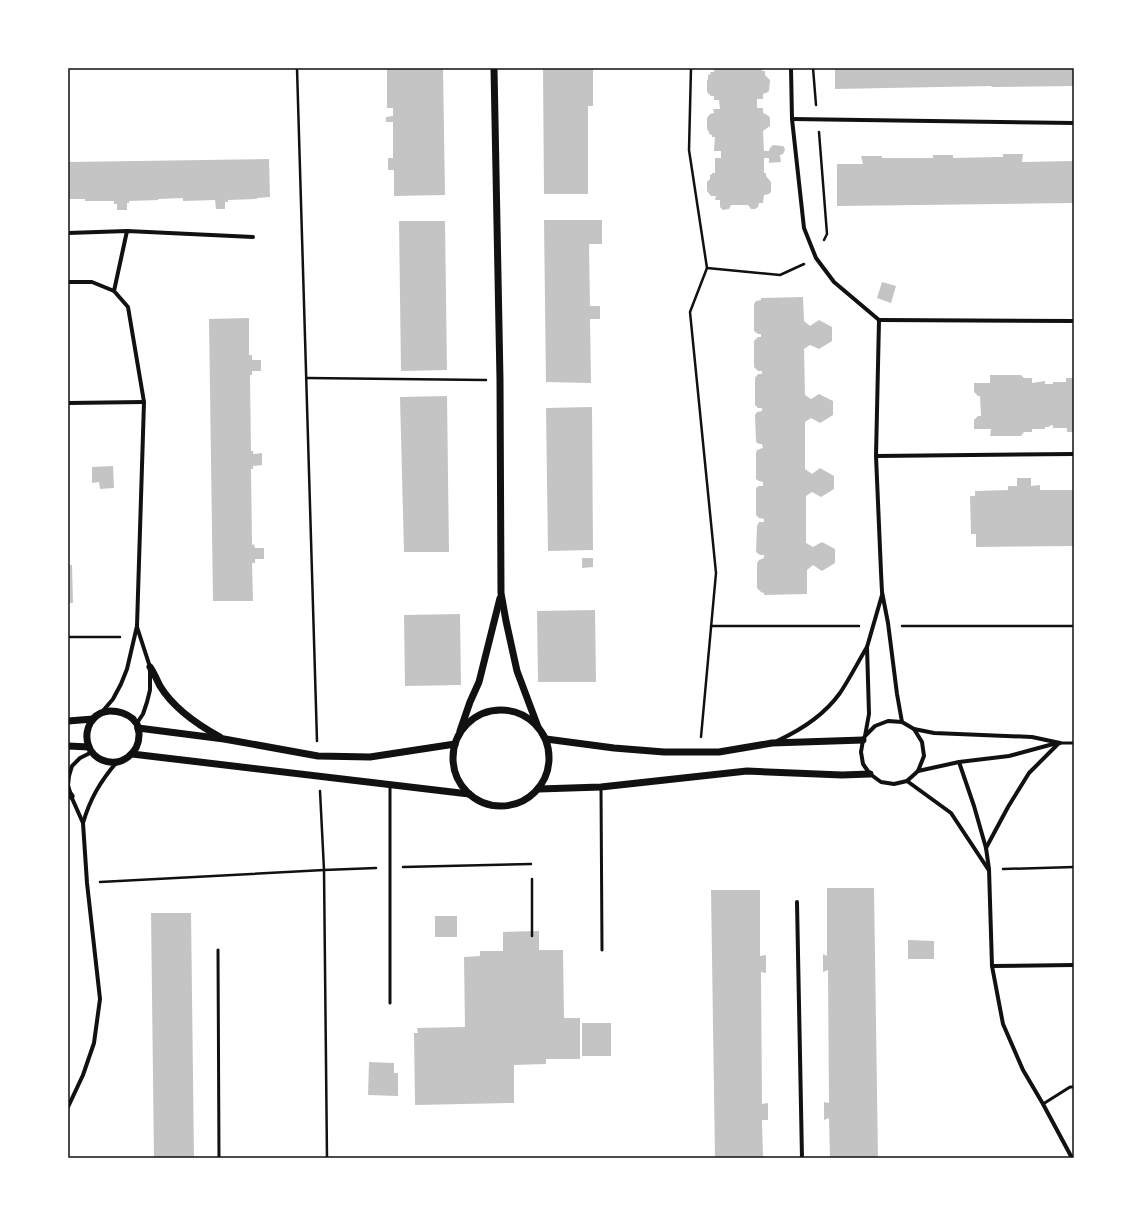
<svg xmlns="http://www.w3.org/2000/svg" width="1142" height="1226" viewBox="0 0 1142 1226" font-family="'Work Sans',sans-serif">
  <rect width="100%" height="100%" fill="#fff"/>
  <!-- building -->
  <g fill="#c4c4c4">
    <polygon points="387,68 443,68 445,195 394,196 394,170 388,170 388,158 393,158 393,122 386,122 386,117 393,116 393,108 387,108"/>
    <polygon points="543,68 593,68 593,106 588,106 588,194 544,194"/>
    <polygon points="714,68 762,68 762,71 765,71 765,75 770,80 769,91 766,93 763,94 763,99 757,99 757,108 763,108 763,113 769,116 770,119 770,126 763,131 764,151 769,151 770,148 773,145 783,146 784,147 785,150 783,154 780,155 781,162 769,163 769,158 764,158 764,173 766,173 766,176 771,182 771,192 769,194 764,195 763,203 759,203 758,207 755,209 751,209 748,205 731,205 729,209 723,210 720,207 720,200 715,200 716,196 711,196 707,191 707,182 710,179 710,175 712,174 712,173 715,173 715,158 721,158 721,151 714,151 715,137 712,137 712,135 709,134 709,132 707,129 707,118 710,114 714,113 713,109 720,109 719,100 714,100 714,96 711,96 707,92 707,81 708,79 708,75 711,74 710,72 714,72"/>
    <polygon points="835,68 1074,68 1074,86 992,87 991,86 835,89"/>
    <polygon points="1003,154 1023,154 1022,162 1074,161 1074,203 837,206 837,164 863,164 861,156 882,156 882,158 933,158 933,155 953,155 953,158 998,157 1003,157"/>
    <polygon points="269,159 270,197 257,198 257,199 228,200 228,202 225,202 225,209 216,209 215,200 183,201 183,198 158,199 158,200 129,201 129,203 127,203 127,210 117,210 117,204 114,204 114,201 85,201 85,199 68,199 68,162"/>
    <polygon points="544,220 602,220 602,244 589,244 590,306 600,306 600,319 590,319 591,383 546,382"/>
    <polygon points="399,221 445,221 447,370 401,371"/>
    <polygon points="882,282 896,286 891,303 877,298"/>
    <polygon points="803,297 804,321 810,326 819,320 832,327 832,341 819,349 810,345 804,349 805,395 811,399 819,394 833,401 833,415 820,423 811,418 805,422 805,469 812,474 820,468 834,476 834,489 821,497 812,492 806,496 806,543 813,547 822,542 835,549 835,563 822,571 813,565 807,570 807,594 764,595 764,593 761,592 757,588 757,563 759,560 764,558 764,555 760,555 756,552 757,526 759,522 764,522 764,519 759,518 756,515 756,488 759,486 763,486 763,482 759,481 756,479 756,453 757,450 763,448 762,444 759,444 756,442 755,415 757,412 762,411 762,408 758,408 755,405 755,378 758,374 762,374 762,371 758,371 754,367 754,341 758,337 761,337 761,334 758,334 754,331 754,304 756,301 761,300 761,298"/>
    <polygon points="249,318 249,355 252,355 252,360 261,360 261,371 252,371 252,375 250,375 251,451 253,451 253,454 262,453 262,465 253,466 253,469 251,469 252,543 252,545 254,544 255,548 264,548 264,559 255,559 255,563 252,563 253,601 213,601 209,319"/>
    <polygon points="990,375 1021,375 1024,378 1032,378 1032,383 1045,381 1045,384 1053,384 1053,382 1066,382 1066,378 1074,378 1074,432 1067,432 1067,428 1053,428 1053,425 1049,426 1049,427 1045,427 1045,429 1032,429 1032,432 1024,432 1021,436 990,436 991,429 974,429 974,420 978,416 981,416 980,396 978,396 974,392 974,383 990,383"/>
    <polygon points="447,396 449,552 404,552 400,397"/>
    <polygon points="592,407 593,550 548,551 546,408"/>
    <polygon points="113,466 114,488 100,489 99,482 92,483 92,467"/>
    <polygon points="1017,478 1031,478 1031,486 1040,485 1040,490 1074,490 1074,546 976,547 976,534 971,534 970,496 975,496 975,491 1008,490 1008,486 1017,486"/>
    <polygon points="582,558 593,558 593,567 582,568"/>
    <polygon points="68,565 72,565 73,603 68,603"/>
    <polygon points="595,610 596,682 538,682 537,611"/>
    <polygon points="460,614 461,685 405,686 404,615"/>
    <polygon points="827,888 874,888 878,1158 830,1158 829,1118 824,1120 824,1102 829,1103 828,970 823,972 823,954 827,956"/>
    <polygon points="711,890 760,890 760,956 766,955 766,973 761,972 762,1104 768,1103 768,1120 762,1120 763,1158 715,1158"/>
    <polygon points="151,913 191,913 194,1158 154,1158"/>
    <rect x="435" y="916" width="22" height="21"/>
    <polygon points="539,931 539,950 563,950 564,1018 580,1018 580,1059 546,1059 546,1064 514,1065 514,1103 415,1105 414,1033 418,1033 417,1028 465,1027 464,957 480,956 480,951 503,951 503,932"/>
    <polygon points="908,940 934,941 934,959 908,959"/>
    <rect x="582" y="1023" width="29" height="33"/>
    <polygon points="369,1062 394,1063 394,1073 398,1073 398,1096 368,1095"/>
  </g>
  <g fill="none" stroke-linecap="round" stroke-linejoin="round">
    <!-- path -->
    <g stroke="#111" stroke-width="2.5">
      <polyline points="297,68 317,741"/>
      <polyline points="691,68 689,150 707,268 690,312 716,573 701,737"/>
      <polyline points="813,68 816,105"/>
      <polyline points="819,132 827,234 824,240"/>
      <polyline points="707,268 780,275 804,264"/>
      <polyline points="307,378 486,380"/>
      <polyline points="711,626 859,626"/>
      <polyline points="902,626 1074,626"/>
      <polyline points="68,637 120,637"/>
      <polyline points="320,791 324,870 327,1158"/>
      <polyline points="403,867 531,864"/>
      <polyline points="1003,869 1074,867"/>
      <polyline points="532,879 532,936"/>
      <polyline points="100,882 324,870 376,868"/>
    </g>
    <!-- service -->
    <g stroke="#111" stroke-width="3">
      <polyline points="1060,743 1074,743"/>
      <polyline points="601,787 602,950"/>
      <polyline points="218,950 219,1158"/>
      <polyline points="390,1003 390,785"/>
      <polyline points="1043,1104 1070,1087 1074,1087"/>
    </g>
    <!-- minor -->
    <g stroke="#111" stroke-width="4">
      <polyline points="791,68 792,119 804,228 816,258 834,282 879,320"/>
      <polyline points="792,119 1074,123"/>
      <polyline points="68,233 127,231 253,237"/>
      <polyline points="68,282 92,282 114,291"/>
      <polyline points="879,320 876,456 881,572 882,592 888,623 897,694 902,722"/>
      <polyline points="879,320 1074,321"/>
      <polyline points="68,403 144,402"/>
      <polyline points="876,456 1074,454"/>
      <polyline points="137,627 150,667 150,690 147,702 143,714 137,723"/>
      <polyline points="102,712 113,699 121,684 127,669 137,626 144,402 128,307 114,291 127,231"/>
      <polyline points="914,729 934,733 1032,737 1060,743"/>
      <polyline points="865,736 875,726 888,721 902,722 914,729 922,742 924,756 918,771 907,781 894,784 881,782 870,774 863,764 861,752 863,740 865,736 869,714 867,647 882,595"/>
      <path d="M777,741C801,730 825,714 840,693C850,678 858,662 867,647"/>
      <polyline points="959,762 974,806 986,848 989,869 992,966 1003,1024 1023,1070 1043,1104 1072,1158"/>
      <polyline points="918,771 959,762 1009,756 1057,743"/>
      <polyline points="907,781 951,813 988,869"/>
      <path d="M83,823C90,799 100,782 116,763"/>
      <polyline points="986,848 1008,807 1029,773 1059,743"/>
      <polyline points="797,902 802,1158"/>
      <polyline points="992,966 1074,965"/>
      <polyline points="68,1107 83,1075 94,1043 100,999 87,883 83,823 71,796 68,785 69,776 72,766 80,758 92,752"/>
    </g>
    <!-- tertiary -->
    <g stroke="#111" stroke-width="7">
      <polyline points="494,68 500,380 501,593 506,621 517,671 538,727"/>
      <path d="M150,667C154,673 157,680 160,686C174,709 198,725 220,737"/>
      <circle cx="501" cy="758" r="48"/>
      <path d="M110,711C119,711 126,713 133,719C134,721 136,722 137,724C138,726 138,730 139,733C140,753 121,768 102,760C97,758 91,753 89,747C84,735 88,719 101,713C104,712 107,711 110,711Z"/>
      <polyline points="68,721 93,719"/>
      <polyline points="138,728 224,739 318,756 370,757 455,744"/>
      <polyline points="460,731 470,702 479,682 500,598"/>
      <polyline points="546,739 614,748 664,752 719,752 772,743 863,740"/>
      <polyline points="68,746 89,747"/>
      <polyline points="132,754 469,794"/>
      <polyline points="539,789 601,787 747,771 842,775 870,774"/>
      <polyline points="68,792 71,796"/>
    </g>
  </g>
  <!-- border -->
  <rect width="1142" height="1226" fill="none" stroke="#ffffff" stroke-width="138"/>
  <rect x="69" y="69" width="1004" height="1088" fill="none" stroke="#111" stroke-width="1.5"/>
</svg>
